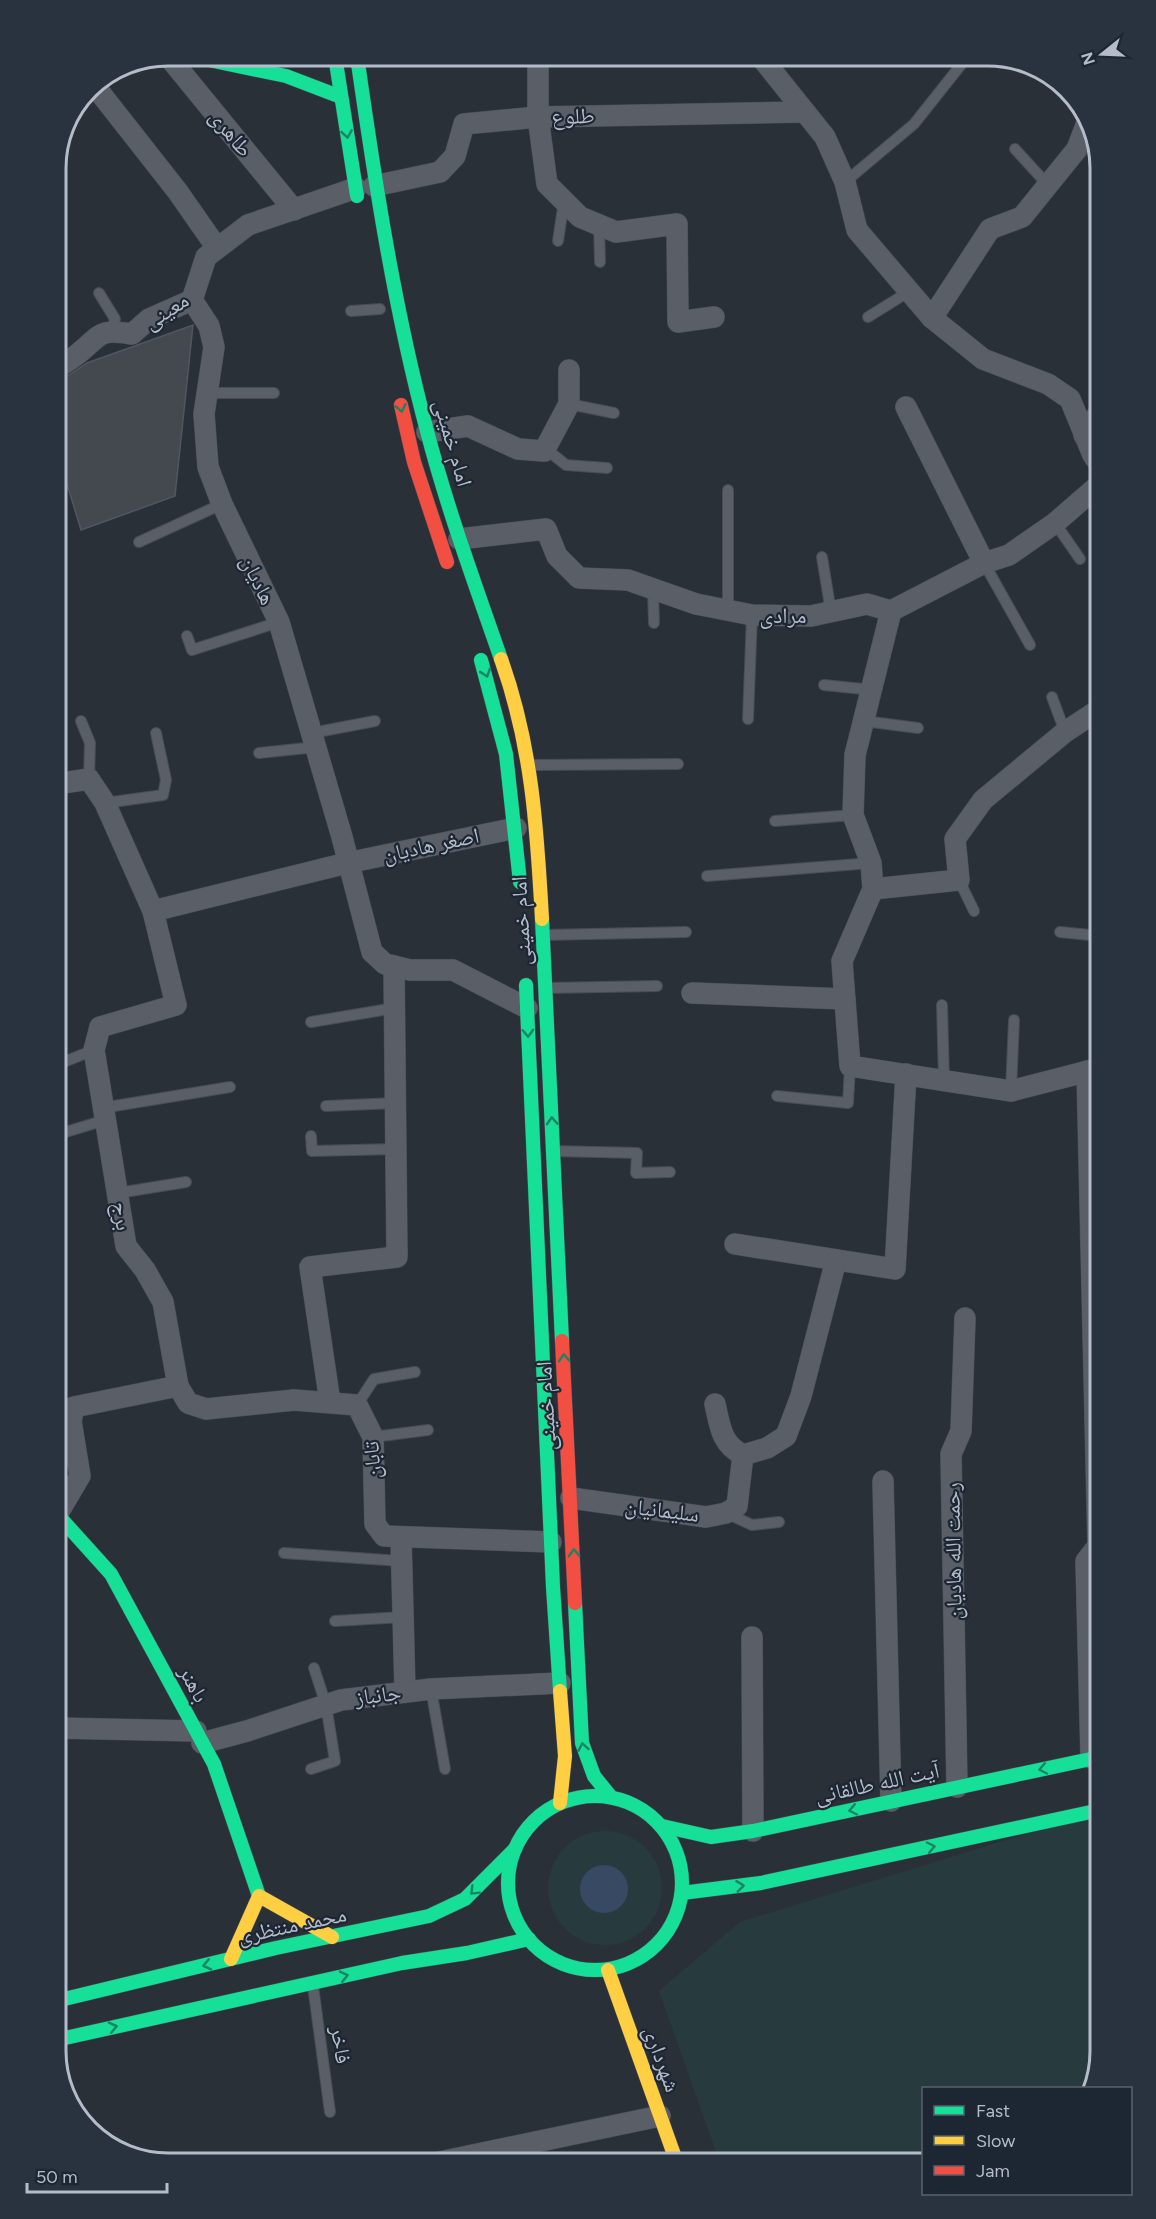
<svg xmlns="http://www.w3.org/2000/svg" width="1156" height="2219" viewBox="0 0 1156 2219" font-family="Figtree,'Noto Naskh Arabic',sans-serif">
  <rect width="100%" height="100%" fill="#2a3038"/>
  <!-- green -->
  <g fill="#273a3e">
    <polygon points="269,56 319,56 321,66"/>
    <polygon points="1100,1811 1100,2051 1089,2088 924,2088 923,2163 720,2163 659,1991 740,1922"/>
    <circle cx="605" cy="1888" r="57"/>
  </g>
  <!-- water -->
  <circle fill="#384963" cx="604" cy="1889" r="24"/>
  <!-- building -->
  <polygon fill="#444950" stroke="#52575f" stroke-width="1.5" points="193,325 175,496 81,530 56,448 56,382 63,379 87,363"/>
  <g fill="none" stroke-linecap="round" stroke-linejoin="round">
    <defs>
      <g id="lane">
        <polyline points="1015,149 1047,184"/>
        <polyline points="845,182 914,124 968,56"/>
        <polyline points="599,225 600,262"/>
        <polyline points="558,241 564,201"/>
        <polyline points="99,293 115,319 112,331"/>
        <polyline points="351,311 380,309"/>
        <polyline points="868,317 910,291"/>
        <polyline points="208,393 274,393"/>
        <polyline points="569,404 614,413"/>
        <polyline points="546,449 566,465 607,468"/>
        <polyline points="728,490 728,610"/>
        <polyline points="1055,523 1080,559"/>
        <polyline points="139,542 222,504"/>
        <polyline points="822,557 831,612"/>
        <polyline points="984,563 1030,645"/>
        <polyline points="653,589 654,623"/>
        <polyline points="187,636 192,650 279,622"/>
        <polyline points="824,685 873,690"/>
        <polyline points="1052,697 1065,732"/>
        <polyline points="748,719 752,615"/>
        <polyline points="81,721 90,743 89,779"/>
        <polyline points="864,721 918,728"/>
        <polyline points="312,733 375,721"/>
        <polyline points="259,753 316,747"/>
        <polyline points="530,765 678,764"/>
        <polyline points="105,803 163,795 166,780 156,733"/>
        <polyline points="775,821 853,815"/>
        <polyline points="707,876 871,863"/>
        <polyline points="959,880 974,911"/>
        <polyline points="1060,932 1100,936"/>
        <polyline points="543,935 686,932"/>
        <polyline points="546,988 657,986"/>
        <polyline points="942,1005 944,1080"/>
        <polyline points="311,1022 395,1008"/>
        <polyline points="56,1065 94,1050"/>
        <polyline points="1011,1091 1014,1020"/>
        <polyline points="777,1096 848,1103 850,1066"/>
        <polyline points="326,1106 396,1103"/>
        <polyline points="102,1108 230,1087"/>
        <polyline points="56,1135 105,1120"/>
        <polyline points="311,1136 312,1151 396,1149"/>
        <polyline points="554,1151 637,1153 636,1173 670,1172"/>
        <polyline points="118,1193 186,1182"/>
        <polyline points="357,1405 374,1379 415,1372"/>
        <polyline points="373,1437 428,1430"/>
        <polyline points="726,1513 752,1525 779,1522"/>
        <polyline points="284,1553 401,1561"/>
        <polyline points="335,1621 403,1617"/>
        <polyline points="431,1689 445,1769"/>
        <polyline points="311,1769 335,1761 326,1705 314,1668"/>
        <polyline points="313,1986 330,2112"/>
      </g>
      <g id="street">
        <polyline points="168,56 294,210"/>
        <polyline points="538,56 538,117 547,184 580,217 616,232 677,224 678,322 714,317"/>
        <polyline points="760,56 825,137 845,182 857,230 932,318 983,359 1048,384 1070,399 1093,455 1100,465"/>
        <polyline points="94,85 178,192 217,248"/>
        <polyline points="374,186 440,172 455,156 464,124 538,117 805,112"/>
        <polyline points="192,300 209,326 214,347 204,414 208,467 222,504 279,622 342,837 372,952 385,964 410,970 453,970 527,1008"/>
        <polyline points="932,318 990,229 1022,217 1077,149 1088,120"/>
        <path d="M56,369C63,364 72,359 79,353C103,333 99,329 132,334L149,319L192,300L206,257L248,225L356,188"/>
        <polyline points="906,407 984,563"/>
        <polyline points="427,432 468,426 518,449 544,451 569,404 569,370"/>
        <polyline points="1084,435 1100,411"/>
        <polyline points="459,539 546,529 557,556 579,578 628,580 696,604 752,615 811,616 867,604 891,611 984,563 1009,555 1055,523 1100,484"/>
        <polyline points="891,611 855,755 853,815 871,863 873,889 842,961 850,1066 1011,1091 1100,1068"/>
        <polyline points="56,784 89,779 105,803 153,911 347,863 516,828"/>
        <polyline points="873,889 959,880 955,839 983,800 1065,732 1100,709"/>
        <polyline points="692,993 845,999"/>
        <polyline points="1087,1071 1098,1546 1086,1561 1091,1758"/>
        <polyline points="735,1244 895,1269 906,1074"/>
        <polyline points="178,1386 188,1403 206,1409 294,1400 357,1405 373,1437 375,1524 384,1536 551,1542"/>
        <polyline points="330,1402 310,1267 397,1257 394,966"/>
        <path d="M715,1404C720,1426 721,1444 743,1455L767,1448L786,1436L801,1396L836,1260"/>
        <polyline points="883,1481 891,1801"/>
        <polyline points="571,1498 706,1517 726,1513 737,1506 743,1455"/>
        <polyline points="57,1515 80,1476 71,1421 74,1407 178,1386 163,1302 145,1270 126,1246 94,1050 100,1027 176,1005 153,911"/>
        <polyline points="401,1537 405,1692"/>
        <polyline points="752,1637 753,1831"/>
        <polyline points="56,1728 196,1731"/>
        <polyline points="202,1743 247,1731 341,1700 431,1689 560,1683"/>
        <polyline points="957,1787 951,1454 961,1431 965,1318"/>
        <polyline points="435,2163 660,2116"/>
      </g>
      <g id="fast">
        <polyline points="190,56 286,76 341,97"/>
        <polyline points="335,56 357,196"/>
        <path d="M357,56C375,182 394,307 427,431C447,508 475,584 501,659"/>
        <polyline points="107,76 138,61"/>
        <polyline points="481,660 506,754 520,882"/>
        <polyline points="542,919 562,1341"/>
        <polyline points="526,985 553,1587 560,1691"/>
        <polyline points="56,1513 111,1574 214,1764 259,1896"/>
        <polyline points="575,1603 582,1743 594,1776 611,1797"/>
        <circle cx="595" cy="1883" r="87"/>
        <polyline points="662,1826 711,1837 753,1831 1100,1757"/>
        <polyline points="682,1893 761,1883 1100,1810"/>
        <polyline points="56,2001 276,1948 429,1916 465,1899 515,1849"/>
        <polyline points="56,2040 402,1963 467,1953 529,1939"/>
      </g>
      <g id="slow">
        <path d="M501,659C532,746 537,828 542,919"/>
        <polyline points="560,1803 565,1756 560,1691"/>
        <polyline points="231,1959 259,1896 332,1937"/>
        <polyline points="608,1970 677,2163"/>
      </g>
      <g id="jam">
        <polyline points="401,405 414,462 447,562"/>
        <polyline points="562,1341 575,1603"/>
      </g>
    </defs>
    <!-- lane casing -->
    <use href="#lane" stroke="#484c53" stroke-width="12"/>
    <!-- street casing -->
    <use href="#street" stroke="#484c53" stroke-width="22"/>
    <!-- fast casing -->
    <use href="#fast" stroke="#484c53" stroke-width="15"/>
    <!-- slow casing -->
    <use href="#slow" stroke="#484c53" stroke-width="15"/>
    <!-- jam casing -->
    <use href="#jam" stroke="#484c53" stroke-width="15"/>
    <!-- lane -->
    <use href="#lane" stroke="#5a5e66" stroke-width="10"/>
    <!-- street -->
    <use href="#street" stroke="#5a5e66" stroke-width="21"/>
    <!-- fast -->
    <use href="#fast" stroke="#16e098" stroke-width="14"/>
    <!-- slow -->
    <use href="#slow" stroke="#ffcf43" stroke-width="14"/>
    <!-- jam -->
    <use href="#jam" stroke="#f24e42" stroke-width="14"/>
  </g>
  <!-- one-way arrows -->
  <defs><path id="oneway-chevron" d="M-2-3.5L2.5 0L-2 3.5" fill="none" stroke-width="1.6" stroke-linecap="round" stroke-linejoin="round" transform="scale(1.5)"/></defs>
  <g stroke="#1a8366">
    <use href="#oneway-chevron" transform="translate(347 134) rotate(81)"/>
    <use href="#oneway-chevron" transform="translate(401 408) rotate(78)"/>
    <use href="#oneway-chevron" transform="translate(486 673) rotate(71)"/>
    <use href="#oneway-chevron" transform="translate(528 1033) rotate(88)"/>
    <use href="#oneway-chevron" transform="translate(552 1121) rotate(-93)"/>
    <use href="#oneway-chevron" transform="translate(564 1358) rotate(-93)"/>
    <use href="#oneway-chevron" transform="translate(574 1553) rotate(-92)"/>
    <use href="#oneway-chevron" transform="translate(583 1747) rotate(-100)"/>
    <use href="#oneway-chevron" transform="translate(1043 1769) rotate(168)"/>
    <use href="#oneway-chevron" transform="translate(853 1810) rotate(168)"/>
    <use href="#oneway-chevron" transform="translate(931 1847) rotate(-12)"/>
    <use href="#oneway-chevron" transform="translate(740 1886) rotate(-7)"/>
    <use href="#oneway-chevron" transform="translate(474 1891) rotate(135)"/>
    <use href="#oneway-chevron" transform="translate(207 1965) rotate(167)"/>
    <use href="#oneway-chevron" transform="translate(344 1976) rotate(-13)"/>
    <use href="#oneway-chevron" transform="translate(113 2027) rotate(-13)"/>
  </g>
  <g text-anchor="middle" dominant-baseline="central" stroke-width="4.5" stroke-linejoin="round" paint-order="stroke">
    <!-- street labels -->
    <g font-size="22" fill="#b4bcc9" stroke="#1d2633">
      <text transform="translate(573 116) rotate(-1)">طلوع</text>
      <text transform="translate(231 133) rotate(51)">طاهری</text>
      <text transform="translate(166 311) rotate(-33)">معینی</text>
      <text transform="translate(453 443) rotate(74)">امام خمینی</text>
      <text transform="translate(258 580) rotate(64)">هادیان</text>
      <text x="783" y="615">مرادی</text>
      <text transform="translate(431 845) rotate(-12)">اصغر هادیان</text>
      <text transform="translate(521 921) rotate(-93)">امام خمینی</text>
      <text transform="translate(122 1216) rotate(81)">برج</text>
      <text transform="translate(546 1406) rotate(-93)">امام خمینی</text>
      <text transform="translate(372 1460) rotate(-94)">تابان</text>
      <text transform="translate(662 1510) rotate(7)">سلیمانیان</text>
      <text transform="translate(953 1551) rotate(-91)">رحمت الله هادیان</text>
      <text transform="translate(194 1684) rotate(62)">باهنر</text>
      <text transform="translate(378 1695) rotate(-7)">جانباز</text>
      <text transform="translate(877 1783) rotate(-12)">آیت الله طالقانی</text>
      <text transform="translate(292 1925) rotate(-12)">محمد منتظری</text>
      <text transform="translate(341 2045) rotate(82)">فاخر</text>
      <text transform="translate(662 2059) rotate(70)">شهرداری</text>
    </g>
  </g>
  <!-- crop -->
  <path d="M0 0H1156V2219H0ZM168 66H988A102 102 0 0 1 1090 168V2051A102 102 0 0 1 988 2153H168A102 102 0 0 1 66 2051V168A102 102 0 0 1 168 66Z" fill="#29323f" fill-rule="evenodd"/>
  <path fill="none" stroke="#b4bcc9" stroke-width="3" d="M168 66H988A102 102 0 0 1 1090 168V2051A102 102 0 0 1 988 2153H168A102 102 0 0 1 66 2051V168A102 102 0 0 1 168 66Z"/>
  <!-- legend -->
  <rect x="922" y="2087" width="210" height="108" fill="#1d2633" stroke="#59626f" stroke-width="1.5"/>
  <rect x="934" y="2106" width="30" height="9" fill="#16e098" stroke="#59626f" stroke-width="1.5"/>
  <text x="976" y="2117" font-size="18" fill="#b4bcc9">Fast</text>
  <rect x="934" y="2136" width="30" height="9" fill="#ffcf43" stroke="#59626f" stroke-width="1.5"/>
  <text x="976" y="2147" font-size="18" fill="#b4bcc9">Slow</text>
  <rect x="934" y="2166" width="30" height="9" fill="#f24e42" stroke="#59626f" stroke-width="1.5"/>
  <text x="976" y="2177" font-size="18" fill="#b4bcc9">Jam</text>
  <!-- north arrow -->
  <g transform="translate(1102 54) rotate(252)" stroke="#1d2633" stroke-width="4.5" paint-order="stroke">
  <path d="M0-4.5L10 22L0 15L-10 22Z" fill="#b4bcc9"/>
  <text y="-9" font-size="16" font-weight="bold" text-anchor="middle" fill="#b4bcc9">N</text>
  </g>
  <!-- scale -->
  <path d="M27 2183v9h140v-9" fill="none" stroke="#b4bcc9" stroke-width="3"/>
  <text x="36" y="2183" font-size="18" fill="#b4bcc9" stroke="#1d2633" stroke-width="4.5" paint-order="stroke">50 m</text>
</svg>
